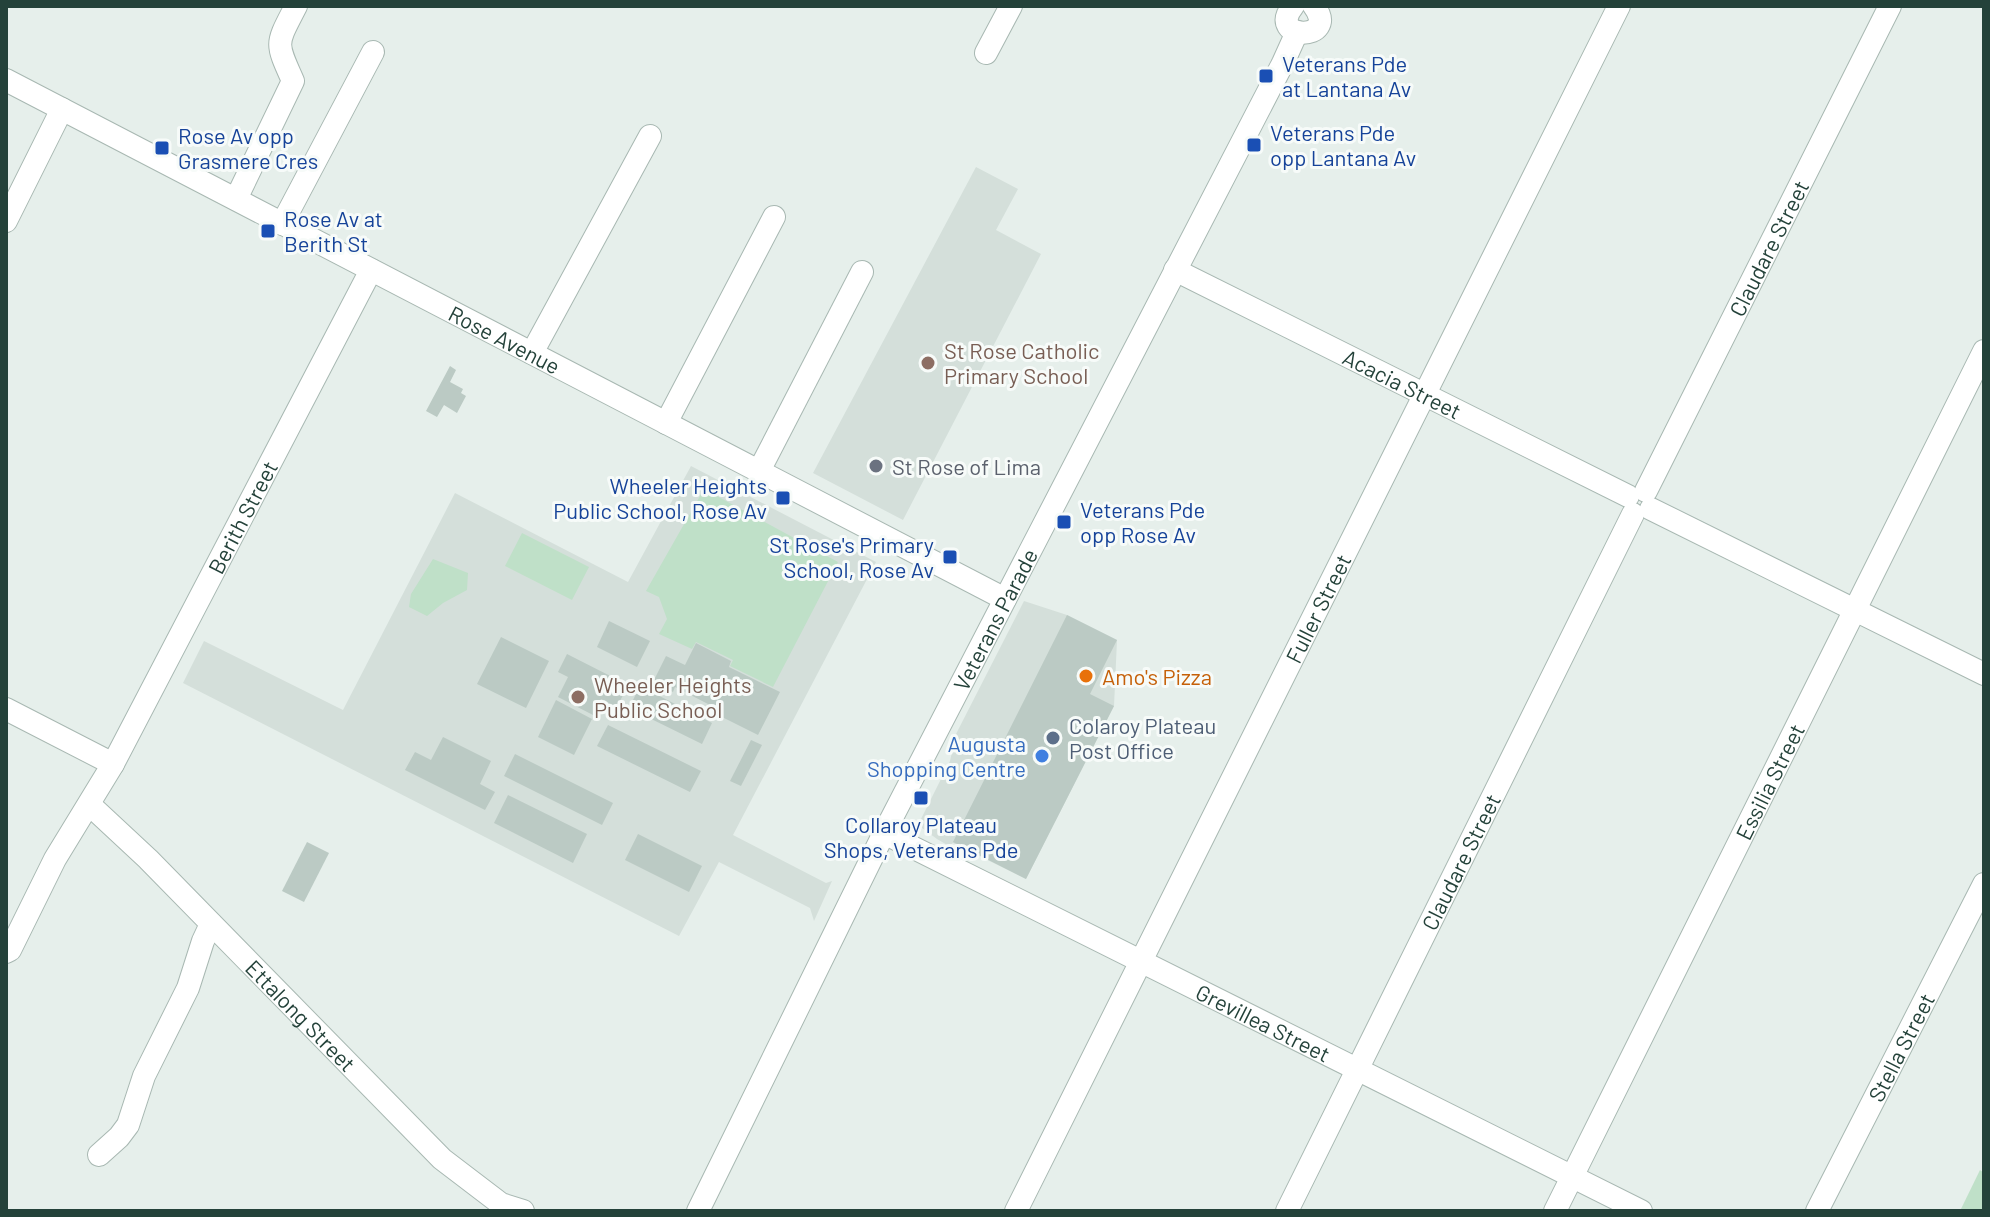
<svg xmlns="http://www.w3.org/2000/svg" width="1990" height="1217" viewBox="0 0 1990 1217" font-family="Barlow,sans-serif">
  <rect width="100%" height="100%" fill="#e6efeb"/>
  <!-- built -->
  <g fill="#d4dfda">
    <polygon points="976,167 1018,189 996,230 1041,254 903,520 813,473"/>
    <polygon points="691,466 876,562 733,835 826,883 832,881 814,921 810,908 719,862 679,936 183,683 204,641 343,710 455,493 628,582"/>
    <polygon points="1024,601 1067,615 1117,640 1114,706 1026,879 953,843 949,846 937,839 918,825 950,761 956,734"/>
  </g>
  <!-- green -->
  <g fill="#bfe0c8">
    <polygon points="704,489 838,562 773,687 730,666 733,660 696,642 692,649 659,634 667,619 659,597 646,591"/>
    <polygon points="522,533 589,567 572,600 505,566"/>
    <polygon points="433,559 468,573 467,590 443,603 427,616 409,607 411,594"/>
    <polygon points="1980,1170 1984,1173 1984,1211 1960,1211"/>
  </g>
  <!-- building -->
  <g fill="#bbcac4">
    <polygon points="450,366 456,370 450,382 463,389 461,393 466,396 457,413 444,405 437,417 426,411"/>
    <polygon points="1067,615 1117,640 1090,694 1114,706 1026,879 953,842"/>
    <polygon points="609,621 650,641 637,667 597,647"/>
    <polygon points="501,637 549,661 526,708 477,684"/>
    <polygon points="696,643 731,661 729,667 780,692 758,735 706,709 708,704 675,687 673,692 653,682 666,656 685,665"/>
    <polygon points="567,654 628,685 617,707 601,699 593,715 558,697 568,677 558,672"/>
    <polygon points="640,686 712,723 702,744 629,708"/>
    <polygon points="556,700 592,719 574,755 538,737"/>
    <polygon points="608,725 701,771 690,792 597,746"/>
    <polygon points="443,737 491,761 480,784 495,792 485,810 405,770 415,752 431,760"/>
    <polygon points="751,740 762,745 741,786 730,781"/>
    <polygon points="515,754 613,803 602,825 504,776"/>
    <polygon points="508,795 587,834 573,863 494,823"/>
    <polygon points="638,834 702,866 689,892 625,860"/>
    <polygon points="307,842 329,853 304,902 282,891"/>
  </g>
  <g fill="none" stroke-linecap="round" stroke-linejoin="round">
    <defs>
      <g id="minor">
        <path d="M1293,6C1265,41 1341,42 1314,6"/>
        <polyline points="986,53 1011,6"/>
        <path id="s1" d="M6,80L1005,599"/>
        <path d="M236,199L293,81C275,41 276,45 296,6"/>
        <polyline points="6,221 62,109"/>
        <polyline points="282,224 373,52"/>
        <path id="s2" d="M1175,270L1628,496"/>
        <polyline points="532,353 650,136"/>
        <polyline points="666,423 774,217"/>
        <polyline points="759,471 862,272"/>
        <path id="s3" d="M1646,491L1890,6"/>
        <polyline points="1651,509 1984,674"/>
        <polyline points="6,709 113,764"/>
        <path id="s4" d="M90,805L148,859L442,1159L501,1204L523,1211"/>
        <path id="s5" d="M884,833L1641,1211"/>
        <path id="s6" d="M6,952L10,950L55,859L113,764L371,270"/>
        <polyline points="99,1155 119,1137 128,1125 144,1076 188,988 203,941 211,924"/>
        <path id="s7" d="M698,1211L884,833L1283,63L1297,32"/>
        <path id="s8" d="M1016,1211L1619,6"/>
        <path id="s9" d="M1287,1211L1633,514"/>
        <path id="s10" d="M1555,1211L1984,351"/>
        <path id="s11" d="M1817,1211L1984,884"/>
      </g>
    </defs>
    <!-- minor casing -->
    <use href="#minor" stroke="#a8b8b2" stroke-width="24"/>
    <!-- minor -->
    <use href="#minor" stroke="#fff" stroke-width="22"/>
  </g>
  <!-- markers -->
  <g fill="#1a4fb4" stroke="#f7fbf9" stroke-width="3">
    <rect x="1258" y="68" width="16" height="16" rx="4"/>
    <rect x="1246" y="137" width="16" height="16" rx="4"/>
    <rect x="154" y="140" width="16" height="16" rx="4"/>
    <rect x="260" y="223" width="16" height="16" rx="4"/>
    <rect x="775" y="490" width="16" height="16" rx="4"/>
    <rect x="1056" y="514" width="16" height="16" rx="4"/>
    <rect x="942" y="549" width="16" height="16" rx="4"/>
    <rect x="913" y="790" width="16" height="16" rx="4"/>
  </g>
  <g fill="#8d6e63" stroke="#f7fbf9" stroke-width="3">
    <circle cx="928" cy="363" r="8"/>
    <circle cx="578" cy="697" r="8"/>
  </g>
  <circle fill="#6b7280" stroke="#f7fbf9" stroke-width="3" cx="876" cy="466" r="8"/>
  <circle fill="#e8710a" stroke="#f7fbf9" stroke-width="3" cx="1086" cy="676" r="8"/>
  <circle fill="#5c6f8a" stroke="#f7fbf9" stroke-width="3" cx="1053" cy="738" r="8"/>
  <circle fill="#3f7fe0" stroke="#f7fbf9" stroke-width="3" cx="1042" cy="756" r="8"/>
  <g text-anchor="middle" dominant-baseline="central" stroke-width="6" stroke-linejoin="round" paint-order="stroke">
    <!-- transit labels -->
    <g font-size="22" fill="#164399" stroke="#f7fbf9" text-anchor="start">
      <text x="1282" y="63">Veterans Pde<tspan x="1282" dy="25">at Lantana Av</tspan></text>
      <text x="1270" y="132">Veterans Pde<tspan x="1270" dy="25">opp Lantana Av</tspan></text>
      <text x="178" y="135">Rose Av opp<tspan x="178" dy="25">Grasmere Cres</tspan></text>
      <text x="284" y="218">Rose Av at<tspan x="284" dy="25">Berith St</tspan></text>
      <text x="767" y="485" text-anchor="end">Wheeler Heights<tspan x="767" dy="25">Public School, Rose Av</tspan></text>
      <text x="1080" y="509">Veterans Pde<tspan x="1080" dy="25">opp Rose Av</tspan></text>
      <text x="934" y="544" text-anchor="end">St Rose's Primary<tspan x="934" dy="25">School, Rose Av</tspan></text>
      <text x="921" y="824" text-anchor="middle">Collaroy Plateau<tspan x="921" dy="25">Shops, Veterans Pde</tspan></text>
    </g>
    <!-- street labels -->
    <g font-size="22" fill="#24423a" stroke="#f7fbf9">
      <text stroke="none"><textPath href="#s3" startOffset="272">Claudare Street</textPath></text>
      <text stroke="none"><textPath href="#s1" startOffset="562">Rose Avenue</textPath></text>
      <text stroke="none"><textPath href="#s2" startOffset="254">Acacia Street</textPath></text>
      <text stroke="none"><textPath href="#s6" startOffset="496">Berith Street</textPath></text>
      <text stroke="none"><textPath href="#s8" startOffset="674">Fuller Street</textPath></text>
      <text stroke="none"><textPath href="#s7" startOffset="662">Veterans Parade</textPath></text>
      <text stroke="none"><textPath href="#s10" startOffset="480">Essilia Street</textPath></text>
      <text stroke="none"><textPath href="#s9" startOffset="390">Claudare Street</textPath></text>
      <text stroke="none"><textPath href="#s4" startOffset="298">Ettalong Street</textPath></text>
      <text stroke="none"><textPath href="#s5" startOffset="424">Grevillea Street</textPath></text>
      <text stroke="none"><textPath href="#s11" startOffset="184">Stella Street</textPath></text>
    </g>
    <!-- education labels -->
    <g font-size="22" fill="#785e54" stroke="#f7fbf9" text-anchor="start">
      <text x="944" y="350">St Rose Catholic<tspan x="944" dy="25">Primary School</tspan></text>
      <text x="594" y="684">Wheeler Heights<tspan x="594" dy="25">Public School</tspan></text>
    </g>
    <!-- worship labels -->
    <g font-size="22" fill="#5b616d" stroke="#f7fbf9" text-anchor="start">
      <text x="892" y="466">St Rose of Lima</text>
    </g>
    <!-- food labels -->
    <g font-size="22" fill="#c56008" stroke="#f7fbf9" text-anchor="start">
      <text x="1102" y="676">Amo's Pizza</text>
    </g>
    <!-- service labels -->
    <g font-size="22" fill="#4e5e75" stroke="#f7fbf9" text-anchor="start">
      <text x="1069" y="725">Colaroy Plateau<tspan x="1069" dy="25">Post Office</tspan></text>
    </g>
    <!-- shop labels -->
    <g font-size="22" fill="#366cbe" stroke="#f7fbf9" text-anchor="end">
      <text x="1026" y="743">Augusta<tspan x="1026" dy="25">Shopping Centre</tspan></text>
    </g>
  </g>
  <!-- border -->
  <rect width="1990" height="1217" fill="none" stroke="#24423a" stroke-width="16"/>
</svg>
